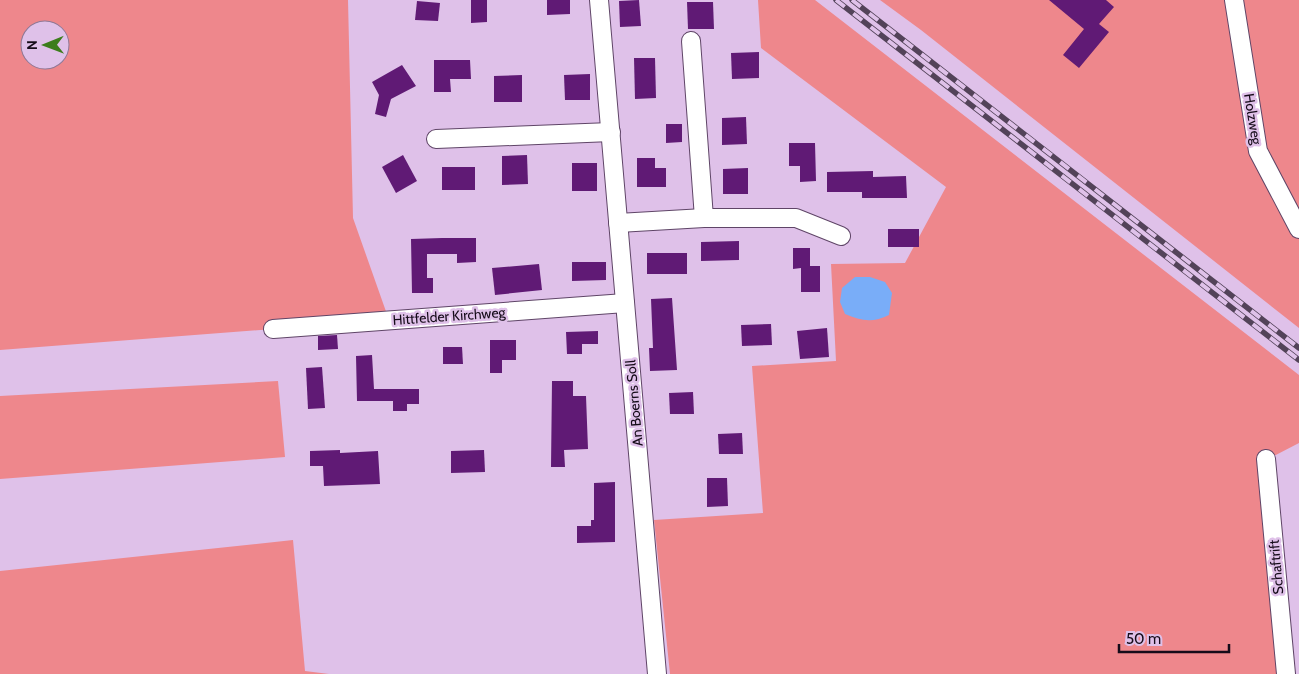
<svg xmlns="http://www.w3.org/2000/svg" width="1299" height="674" viewBox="0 0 1299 674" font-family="Cabin,sans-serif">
  <rect width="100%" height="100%" fill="#dfc1e9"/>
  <!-- green -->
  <g fill="#ee878c" fill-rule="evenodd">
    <path d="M0,0H348L353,218L389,320L0,350ZM30,30H60V60H30Z"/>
    <polygon points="758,0 815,0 1299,375 1299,443 1266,460 1286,674 670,674 654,520 763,513 752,366 836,361 831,264 905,263 946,187 761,48"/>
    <polygon points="880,0 1299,0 1299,328 921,30"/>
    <polygon points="278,381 285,457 0,479 0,396"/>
    <polygon points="293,540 305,671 329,674 0,674 0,571"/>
  </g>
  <!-- water -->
  <path fill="#79adf8" d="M855,277H870L885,282L892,293L889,315C873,323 861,321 845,314L840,302L842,288Z"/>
  <!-- building -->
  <g fill="#601a75">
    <polygon points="471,0 487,0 487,22 471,23"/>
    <polygon points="547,0 570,0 570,14 547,15"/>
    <polygon points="639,0 641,26 620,27 619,1"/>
    <polygon points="1049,0 1106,0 1114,7 1099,24 1109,32 1079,68 1063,55 1084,29"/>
    <polygon points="417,1 440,3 438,21 415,20"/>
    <polygon points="687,2 713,2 714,29 688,29"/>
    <polygon points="759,52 759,78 732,79 731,53"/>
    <polygon points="634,58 655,58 656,98 635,99"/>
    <polygon points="434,60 470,60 471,79 450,79 451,92 434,92"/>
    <polygon points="402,65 416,86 391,99 386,117 375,114 379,95 372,82"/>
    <polygon points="590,74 590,100 565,100 564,75"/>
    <polygon points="522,75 522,102 494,102 494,76"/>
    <polygon points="746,117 747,144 722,145 722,118"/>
    <polygon points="666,124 682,124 682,142 666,143"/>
    <polygon points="789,143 815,143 816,181 800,182 800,166 789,166"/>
    <polygon points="403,155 417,181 396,193 382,167"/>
    <polygon points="527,155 528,184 502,185 502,156"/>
    <polygon points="637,158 655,158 655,168 666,168 666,187 637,187"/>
    <rect x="572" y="163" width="25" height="28"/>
    <rect x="442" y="167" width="33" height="23"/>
    <polygon points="748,168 748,194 723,194 723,169"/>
    <polygon points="873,171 873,177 906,176 907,198 862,198 862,192 827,192 827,172"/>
    <rect x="888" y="229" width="31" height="18"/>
    <polygon points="442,238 476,238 476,262 457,263 457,254 427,254 427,278 433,278 433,293 412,293 411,239"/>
    <polygon points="739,241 739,260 701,261 701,242"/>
    <polygon points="793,248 810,248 810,266 820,266 820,292 801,292 801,268 793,269"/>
    <rect x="647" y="253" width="40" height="21"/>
    <polygon points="572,262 606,262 606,280 572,281"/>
    <polygon points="539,264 542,290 495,295 492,268"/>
    <polygon points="672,298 677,370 650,371 649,348 653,348 651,299"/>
    <polygon points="771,324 772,345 742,346 741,325"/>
    <polygon points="827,328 829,357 800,359 797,331"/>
    <polygon points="598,331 598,344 582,344 582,354 567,354 566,332"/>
    <polygon points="337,335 338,349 318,350 318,336"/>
    <polygon points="490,340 516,340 516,360 502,360 502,373 490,373"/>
    <polygon points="443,347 462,347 463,364 443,364"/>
    <polygon points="372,355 374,389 419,389 419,404 407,404 407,411 393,411 393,401 357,401 356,356"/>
    <polygon points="322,367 325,408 308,409 306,368"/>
    <polygon points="552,381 573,381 573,396 586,396 588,449 564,450 565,467 551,467"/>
    <polygon points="693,392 694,414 670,414 669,393"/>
    <polygon points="742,433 743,454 719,454 718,434"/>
    <polygon points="340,450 340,453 378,451 380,484 324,486 323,466 310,466 310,451"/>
    <polygon points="484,450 485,472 451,473 451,451"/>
    <polygon points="707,478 727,478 728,506 707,507"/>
    <polygon points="615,482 615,542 577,543 577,526 591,526 591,520 594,520 594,483"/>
  </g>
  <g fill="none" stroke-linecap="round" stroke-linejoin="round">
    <defs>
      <g id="street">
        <polyline points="599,0 657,674"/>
        <polyline points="1234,0 1258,151 1299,229"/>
        <polyline points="691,41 704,218"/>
        <polyline points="436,139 611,132"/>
        <polyline points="618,223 704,218 796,218 841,236"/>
        <polyline points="273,329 625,303"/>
        <polyline points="1266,459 1286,674"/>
      </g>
    </defs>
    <!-- street casing -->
    <use href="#street" stroke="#5f4567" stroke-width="20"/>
    <!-- street -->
    <use href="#street" stroke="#fff" stroke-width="18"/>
    <defs>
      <g id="rail">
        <polyline points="836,0 1299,360"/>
        <polyline points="852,0 1299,348"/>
      </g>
    </defs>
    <!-- rail casing -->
    <use href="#rail" stroke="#534359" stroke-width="5.5"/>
    <!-- rail -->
    <use href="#rail" stroke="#dfc1e9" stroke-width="4" stroke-dasharray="11" stroke-linecap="butt"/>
  </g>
  <g text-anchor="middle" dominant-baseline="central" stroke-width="5" stroke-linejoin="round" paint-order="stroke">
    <!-- street labels -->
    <g font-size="14" fill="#150b19" stroke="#dfc1e9">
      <text transform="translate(1253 119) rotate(81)">Holzweg</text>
      <text transform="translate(449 316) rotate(-4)">Hittfelder Kirchweg</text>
      <text transform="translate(634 403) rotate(-95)">An Boerns Soll</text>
      <text transform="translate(1276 567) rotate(-95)">Schaftrift</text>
    </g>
  </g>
  <!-- north arrow -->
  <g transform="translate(45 45) rotate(269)"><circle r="24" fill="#dfc1e9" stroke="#8e7896"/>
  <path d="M0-4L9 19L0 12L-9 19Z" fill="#3c7d1c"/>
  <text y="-8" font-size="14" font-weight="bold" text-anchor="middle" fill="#150b19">N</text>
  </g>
  <!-- scale -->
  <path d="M1119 644v8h110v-8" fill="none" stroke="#150b19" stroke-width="2.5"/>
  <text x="1126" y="644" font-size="15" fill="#150b19" stroke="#dfc1e9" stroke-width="4" paint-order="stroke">50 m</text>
</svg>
